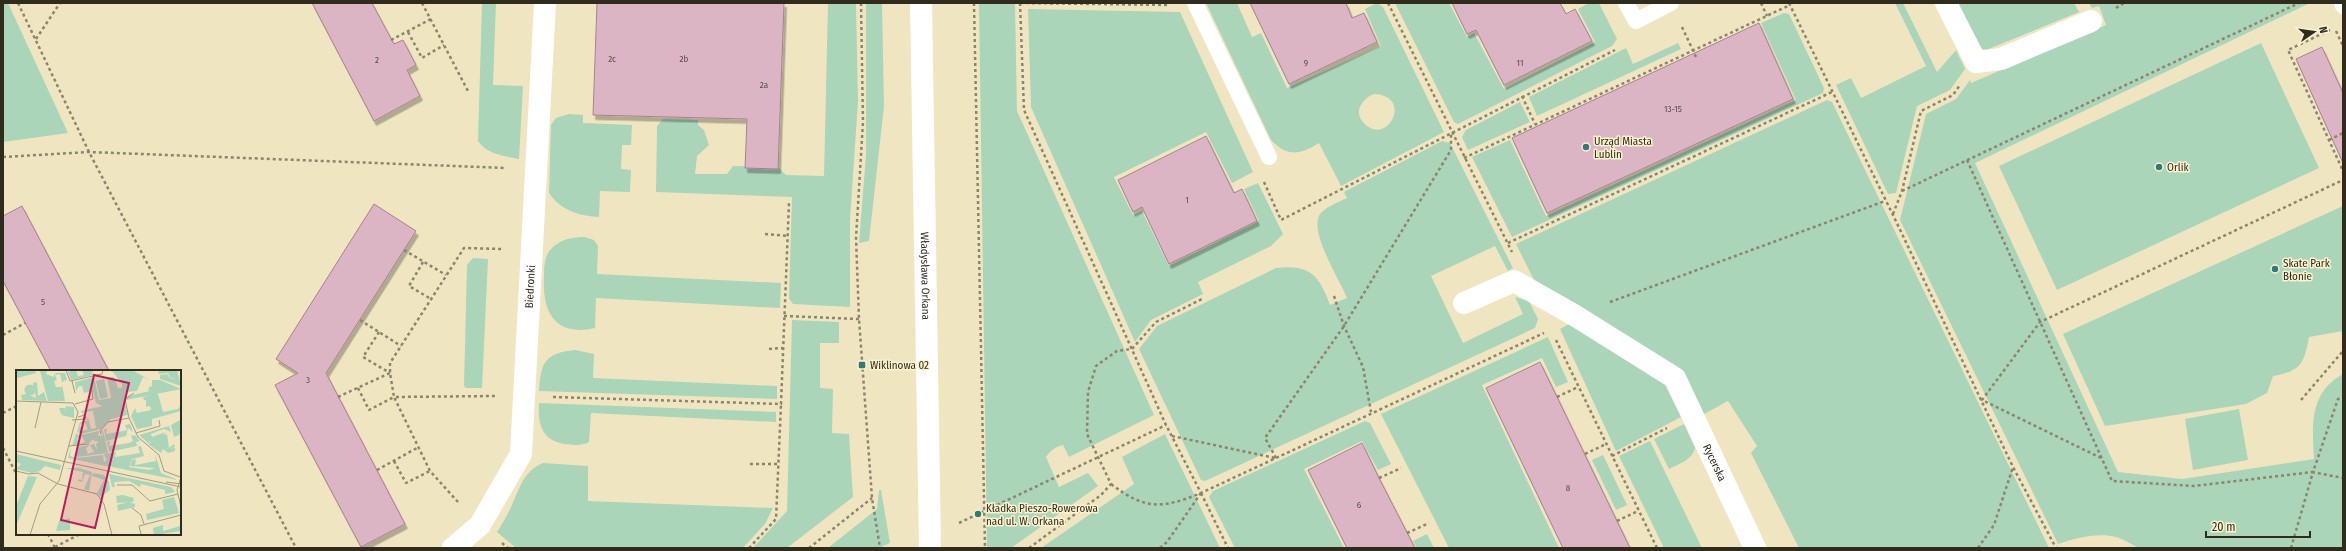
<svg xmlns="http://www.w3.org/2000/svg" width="2346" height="551" viewBox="0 0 2346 551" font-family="'Fira Sans Condensed',sans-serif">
  <defs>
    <filter id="shadow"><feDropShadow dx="2.5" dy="4.5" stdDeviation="0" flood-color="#0004"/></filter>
  </defs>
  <rect width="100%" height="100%" fill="#efe6c1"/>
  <!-- green -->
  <g fill="#aad5b9" fill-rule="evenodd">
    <polygon points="3,3 8,3 68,133 3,142"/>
    <path d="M482,3H496L493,85L523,86L519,159C503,156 487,154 478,141Z"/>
    <polygon points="828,3 856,3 858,101 850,220 850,307 793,304 789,298 792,197 656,192 657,126 663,119 698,120 698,125 704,130 709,145 697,156 695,174 727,174 733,166 778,167 786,175 824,176"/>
    <polygon points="866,3 882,3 884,106 869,241 859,243 866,155"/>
    <path d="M979,3H1015L1017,111L1154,415L1069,457L1063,445C1055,447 1051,450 1046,457L1059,487L1088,473L1098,486L1011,548H987Z"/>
    <path d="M1206,3H1237L1252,37L1261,33L1287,88L1381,46L1365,9L1377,3L1383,7L1444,132L1341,186L1319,143C1300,155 1287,157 1271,140ZM1374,94C1415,96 1386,149 1363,122C1353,111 1363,98 1374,94Z"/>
    <polygon points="1395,3 1449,3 1467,37 1474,33 1504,89 1595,42 1578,9 1589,3 1599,3 1617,39 1612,46 1458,124 1454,122"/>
    <polygon points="1895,3 1903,3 1937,72 1956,50 1965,69 1950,90 1917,106 1896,193 1888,194 1836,85 1851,78 1861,98 1926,66"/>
    <polygon points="1957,3 2074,3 2079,12 1986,50 1982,49"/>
    <path d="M2089,3H2310L1975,163L2118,472L2182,479L2314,459C2312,425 2309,393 2343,374V548H2139C2132,545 2124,539 2116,537C2098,532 2075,538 2058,544L1900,220L1926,114L1956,99L1970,80L1971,83L2106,25L2099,6L2092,8Z"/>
    <polygon points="1028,9 1180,12 1253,172 1232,183 1206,132 1114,177 1133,215 1142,211 1169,266 1259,221 1244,189 1258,183 1283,234 1271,246 1198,282 1203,294 1151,320 1135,342 1031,107"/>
    <polygon points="1784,13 1789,14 1824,88 1823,93 1512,237 1472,157 1510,140 1546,216 1796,100 1761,23"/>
    <polygon points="1678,43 1681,49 1537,116 1529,97 1626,48 1633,64"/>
    <polygon points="2261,43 2319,168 2057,290 1999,166"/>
    <polygon points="1827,100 1832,102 2049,548 1799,548 1751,453 1757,446 1728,401 1704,414 1538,288 1516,244"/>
    <polygon points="1520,102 1530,122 1468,150 1462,137 1466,130"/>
    <path d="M569,114L583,115V123L632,125L631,145H622L621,169L631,170L630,192L600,191L599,217C579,216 560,210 549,193L551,125L556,118Z"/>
    <path d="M1442,141L1450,143L1513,268L1508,271L1495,246L1431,276L1463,343L1523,314L1515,297L1529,301L1538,319L1535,328L1205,481L1201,480L1139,349L1157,326L1276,268C1309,264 1319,274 1330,305L1347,298C1340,280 1305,226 1322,212C1328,206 1339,202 1347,198L1344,192Z"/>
    <path d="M2343,206V331L2309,337C2304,364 2301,371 2273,376L2267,393L2246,404L2105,426L2063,334Z"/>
    <path d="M585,237L594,240L598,246L597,274L781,283L780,308L596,298L595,328C556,337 542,313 544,278C544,268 544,256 551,249C560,239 573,237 585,237Z"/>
    <polygon points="473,258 488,259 482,388 466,388 464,386 467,265"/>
    <polygon points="792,320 839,322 839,343 820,343 820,388 833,389 832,433 849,434 853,497 787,548 753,548 787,511"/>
    <polygon points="1569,324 1665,385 1681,417 1616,451 1560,329"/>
    <polygon points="1548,337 1568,382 1556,387 1542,358 1482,385 1559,548 1449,548 1381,414"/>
    <path d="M575,350L594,354L593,378L777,386V399L539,391C541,363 544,353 575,350Z"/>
    <path d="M539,403L776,412V422L591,413L589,442C582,446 573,445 564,444C541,439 538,425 539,403Z"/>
    <polygon points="2239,409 2248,460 2193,470 2185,419"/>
    <polygon points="1365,421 1370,423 1391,464 1378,470 1362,441 1304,469 1344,548 1235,548 1209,497 1213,491"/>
    <path d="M1684,424L1695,448C1692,460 1679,464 1669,469L1654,439Z"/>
    <polygon points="1165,434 1220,548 1041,548 1134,484 1122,457"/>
    <polygon points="1650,441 1702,548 1664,548 1619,456"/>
    <polygon points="1603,455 1627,505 1616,510 1592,460"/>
    <path d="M543,463L588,466V501L773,508L765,524L743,548H516L497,532C502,524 507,516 511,507C520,489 522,472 543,463Z"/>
    <polygon points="879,490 881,490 890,543 879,548 828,548 877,509"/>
    <polygon points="1427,534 1434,548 1417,548 1413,541"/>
  </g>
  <!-- building -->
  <g fill="#dcb5c4" stroke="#a68290" filter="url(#shadow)">
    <polygon points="312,3 372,3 394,44 403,40 416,65 407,70 420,96 374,121"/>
    <polygon points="597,3 784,3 778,169 745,168 747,119 593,115"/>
    <polygon points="1250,3 1346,3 1352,18 1364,13 1377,42 1289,84"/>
    <polygon points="1452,3 1560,3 1566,14 1575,9 1592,41 1504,85 1476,30 1467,34"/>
    <polygon points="1759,23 1793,99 1547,213 1512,138"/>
    <polygon points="2322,47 2343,93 2343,163 2296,59"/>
    <polygon points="1206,136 1234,193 1242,189 1257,221 1169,264 1142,207 1133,212 1118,180"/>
    <polygon points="374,204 416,231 326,373 405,524 361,547 275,385 298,373 276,359"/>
    <polygon points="22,206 109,371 51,371 3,281 3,216"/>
    <polygon points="1540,362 1557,397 1630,548 1563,548 1486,388"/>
    <polygon points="1362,443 1379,478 1415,548 1347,548 1308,470"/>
  </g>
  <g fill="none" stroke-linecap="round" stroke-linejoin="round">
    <!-- path -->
    <g stroke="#8b856c" stroke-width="2.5" stroke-dasharray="3 3" stroke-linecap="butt">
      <polyline points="18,3 89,152 296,548"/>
      <polyline points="422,3 469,93"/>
      <polyline points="861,3 863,122 856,238 859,319 872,498 880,548"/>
      <polyline points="974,3 985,548"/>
      <polyline points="1020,3 1024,110 1166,425 1201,493 1544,333"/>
      <polyline points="1020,3 1170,5"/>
      <polyline points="1388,3 1512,252"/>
      <polyline points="1761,3 1767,16"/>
      <polyline points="1789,3 1893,215 2013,467 2056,548"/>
      <polyline points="2116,8 2124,3"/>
      <polyline points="1682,27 1697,59"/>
      <polyline points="2330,30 2288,50 2343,171"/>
      <polyline points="2336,31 2343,46"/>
      <polyline points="408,32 422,58 444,45"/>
      <polyline points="36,39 60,3"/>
      <polyline points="391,40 431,19"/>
      <polyline points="1522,96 1535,124"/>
      <polyline points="2329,140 2343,133"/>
      <polyline points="3,157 89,152 506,168"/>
      <polyline points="1464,158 1790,5"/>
      <polyline points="1967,160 2112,481 2194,486 2313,472 2338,399 2343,397"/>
      <polyline points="1264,182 1281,220 1615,50"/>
      <polyline points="1902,191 2299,3"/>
      <polyline points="1893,214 1902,191 1921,111 1953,95 1960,85"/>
      <polyline points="765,234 788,236"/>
      <polyline points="1508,243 1832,92"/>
      <polyline points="404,250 446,275"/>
      <polyline points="423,262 409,286 431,299"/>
      <polyline points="1334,296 1344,326 1363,367 1371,412"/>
      <polyline points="1610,302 1885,201"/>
      <polyline points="784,316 859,319"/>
      <polyline points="360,320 401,346"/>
      <polyline points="379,332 363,357 390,373"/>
      <polyline points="3,335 25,323"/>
      <polyline points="1556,340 1657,548"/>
      <polyline points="769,349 783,348"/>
      <polyline points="358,388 369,410 394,397 390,373 390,363 464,248 502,249"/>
      <polyline points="338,397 390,373"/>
      <polyline points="553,397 781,404 789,202"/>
      <polyline points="1557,397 1578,387"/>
      <polyline points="2301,400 2343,351"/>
      <polyline points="3,413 17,406"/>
      <polyline points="1172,436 1275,458"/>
      <polyline points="3,448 17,475"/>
      <polyline points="1585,454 1606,444"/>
      <polyline points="1612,456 1667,428"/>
      <polyline points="1276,458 1265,438 1344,326 1451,150 1451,133"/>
      <polyline points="2101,458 1982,400 2040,322 2343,180"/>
      <polyline points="394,461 406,483 430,471"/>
      <polyline points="750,464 779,464"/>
      <polyline points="377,470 417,448"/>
      <polyline points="2312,472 2343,478"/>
      <polyline points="1379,478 1401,468"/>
      <path d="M1111,484C1145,510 1162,509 1201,493"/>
      <polyline points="1201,493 1228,548"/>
      <polyline points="458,502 430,471 394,397 495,396"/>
      <polyline points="1617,521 1638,511"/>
      <polyline points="959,523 1166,425"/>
      <polyline points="1407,533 1429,523"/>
      <polyline points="48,534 55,548"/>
      <polyline points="502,543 508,548"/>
      <polyline points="55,547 80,534"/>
      <polyline points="749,548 776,519 781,404"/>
      <polyline points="809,548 872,498"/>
      <polyline points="1029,548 1101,495 1111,484 1087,434 1088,392 1096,366 1117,351 1132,349 1156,322 1204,298"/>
      <polyline points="1160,548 1167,542 1201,493"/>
      <polyline points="1978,548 1994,525 2013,467"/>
      <polyline points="2291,548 2313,472"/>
    </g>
    <!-- service -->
    <g stroke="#fff" stroke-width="16">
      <polyline points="1195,3 1269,157"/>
      <polyline points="1626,3 1636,21 1671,3"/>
      <polyline points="2342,3 2343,6"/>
    </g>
    <!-- minor -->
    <g stroke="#fff" stroke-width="22">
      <polyline points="1946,3 1976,62 2001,59 2091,21"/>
      <path id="s1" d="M1464,303L1514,281L1574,315L1675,378L1755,548"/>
      <path id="s2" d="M453,548L480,525L521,454L545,3"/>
    </g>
    <!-- tertiary -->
    <path stroke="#fff" stroke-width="22" id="s3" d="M921,3L930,548"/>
  </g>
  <!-- markers -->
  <g fill="#317a7c" stroke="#fcf3ce" stroke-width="1.5">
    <circle cx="1586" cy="147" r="4"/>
    <circle cx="2159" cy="167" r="4"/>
    <circle cx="2275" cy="269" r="4"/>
    <rect x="858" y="361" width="8" height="8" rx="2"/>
    <circle cx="978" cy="514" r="4"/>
  </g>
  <g text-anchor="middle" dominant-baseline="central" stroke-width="3" stroke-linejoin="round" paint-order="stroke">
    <!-- number labels -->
    <g font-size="9" fill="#5a4e48">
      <text x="612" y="59">2c</text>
      <text x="684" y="59">2b</text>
      <text x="377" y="60">2</text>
      <text x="1306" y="63">9</text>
      <text x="1520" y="63">11</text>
      <text x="764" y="85">2a</text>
      <text x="1673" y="109">13-15</text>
      <text x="1187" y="200">1</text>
      <text x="43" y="302">5</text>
      <text x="308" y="380">3</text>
      <text x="1568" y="488">8</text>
      <text x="1359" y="505">6</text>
    </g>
    <!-- poi labels -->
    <g font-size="11" fill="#2f2c1e" stroke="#fcf3ce" text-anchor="start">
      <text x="1594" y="141">Urząd Miasta<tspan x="1594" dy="13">Lublin</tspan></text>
      <text x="2167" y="167">Orlik</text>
      <text x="2283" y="263">Skate Park<tspan x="2283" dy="13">Błonie</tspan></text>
      <text x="870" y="365">Wiklinowa 02</text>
      <text x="986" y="508">Kładka Pieszo-Rowerowa<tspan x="986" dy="13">nad ul. W. Orkana</tspan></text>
    </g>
    <!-- street labels -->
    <g font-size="11" fill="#2f2c1e" stroke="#fcf3ce">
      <text stroke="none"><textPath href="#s3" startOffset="273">Władysława Orkana</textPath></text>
      <text stroke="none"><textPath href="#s2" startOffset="285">Biedronki</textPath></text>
      <text stroke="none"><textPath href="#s1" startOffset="336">Rycerska</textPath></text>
    </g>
  </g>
  <!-- overview -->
  <g transform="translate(16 370)">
    <rect width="165" height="165" fill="#efe6c1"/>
    <path d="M0,0H9L10,3V0H19L20,3L1,8ZM60,0L62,6L68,5L66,0H76L77,5L55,10L52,2ZM91,0H116L134,10L127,7L121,21L110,22L108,31L86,36L80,33L77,21L68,23L66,16H63L60,21L59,12L78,7L83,30L95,28L91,7H98L102,18H106V14L97,2ZM142,0H161L165,16L144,9V5L151,4L154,8L160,10L154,7L152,3L143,4ZM24,1H31L30,4L38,7V5L40,3H49L51,10L47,11H50L46,12L44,4L39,5L41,10L38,11L40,17H46V14L49,31H32ZM88,9L92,27L84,29L80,11ZM136,10H144L165,19L110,30L112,26L134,21L132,20L134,16L136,17ZM21,12L22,26L28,22L31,31L6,30L5,25L10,24L20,28L17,13ZM8.5 20a5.5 5.5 0 1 1 11 0a5.5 5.5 0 1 1-11 0ZM139,24H142L147,42L162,39L165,35V41L136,49V56L121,59L115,46L119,38L121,43L135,40L134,36L130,37V30H128L127,27ZM108,31L112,45L95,49L85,59L65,64L61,62L64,52H67L64,55L66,61L72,59L68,51H71L72,47L75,59L80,58L77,41L68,42L67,45L65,41ZM50,36L58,37V48L45,45L48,44H45L43,38H49L48,43ZM164,50L165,65L163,63V65L158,67L155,55ZM114,54L117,62L112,58L110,66L90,71L88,59H91L90,64L107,61L111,60L109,55ZM153,56L155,62L148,59L135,64L136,67L150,62L147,65L151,64L153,78L158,74L159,77L153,79L148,77L152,79L159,78V81L152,83L147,79L145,83L132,74L137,70L132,73L123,65ZM87,60L92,83L60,87L63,77L74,75L70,78L72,84L74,83L78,82L74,75L78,74L81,80L80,74L83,72L76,70L73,73L56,76L60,63L65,67L61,68L63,74L69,72L65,65L83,61L82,66L87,65L85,61ZM119,65L124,71L120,72L121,76L93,82L91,72L94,71L93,76L113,73L117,71L115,66ZM125,76L128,86L116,89L113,97L133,100L139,98L114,96L116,90L120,89L119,95L140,91L139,84L145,103L162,110L96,97L89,87L88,84L100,82L99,87L124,83L122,77ZM55,77L54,86L60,88L87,85L88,92L91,89L94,97L52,88ZM0,84L45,95L44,100L29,96L24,101L16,103L0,99L5,94L0,92ZM53,95L76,102L73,121L68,119L74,105L69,104L66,112L62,111V109L66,110L67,102L49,98H62ZM77,103L88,105L93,112L94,120L85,127L81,123L88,110L76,106ZM93,104L155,117L159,122L149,124V120L125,114L124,117L113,111L98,112L99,117H96ZM12,106L21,107L0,156V136ZM107,125L118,128L117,132L101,133L100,126ZM158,127L163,143L131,150L130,144L148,139L146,130ZM113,132L119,134V137L102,141L101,135ZM54,148V160L40,161L43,151ZM147,155V161L164,156L165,161L138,165L137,158Z" fill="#aad5b9"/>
    <path fill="none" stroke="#a29c80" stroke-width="1" d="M50,0L54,11L86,4L87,0M56,11L59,23M118,23L109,29L113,48L122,67L143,85L148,101L164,107M0,31L57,33L62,42L43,111L24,134L14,165M59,34L77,29L76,21M56,50L70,49L69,45L62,47M19,58L25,32M120,63L144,56L143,50M85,64L84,61L92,52L113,48M53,76L73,74M0,81L165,117M0,101L13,104L22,103L42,114L81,124L88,134L96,165M165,107L161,120L165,137M150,112L165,114M101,115H116L134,131L162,124M116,138L125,145L128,154M125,164L123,156L165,145"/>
    <path fill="#c2185b" fill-opacity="0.15" stroke="#c2185b" stroke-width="2" d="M78,5L113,13L79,158L45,150Z"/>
    <rect width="165" height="165" fill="none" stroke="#2f2c1e" stroke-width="2"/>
  </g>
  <!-- border -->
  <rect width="2346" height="551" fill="none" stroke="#2f2c1e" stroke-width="8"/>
  <!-- north arrow -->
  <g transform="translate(2314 32) rotate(77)" stroke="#fcf3ce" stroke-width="3" paint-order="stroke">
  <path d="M0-3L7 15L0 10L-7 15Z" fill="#2f2c1e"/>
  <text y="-6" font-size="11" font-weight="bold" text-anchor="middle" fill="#2f2c1e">N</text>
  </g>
  <!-- scale -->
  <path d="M2206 531v6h104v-6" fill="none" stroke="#2f2c1e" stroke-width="2"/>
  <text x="2212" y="531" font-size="12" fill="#2f2c1e" stroke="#fcf3ce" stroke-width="3" paint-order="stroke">20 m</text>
</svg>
